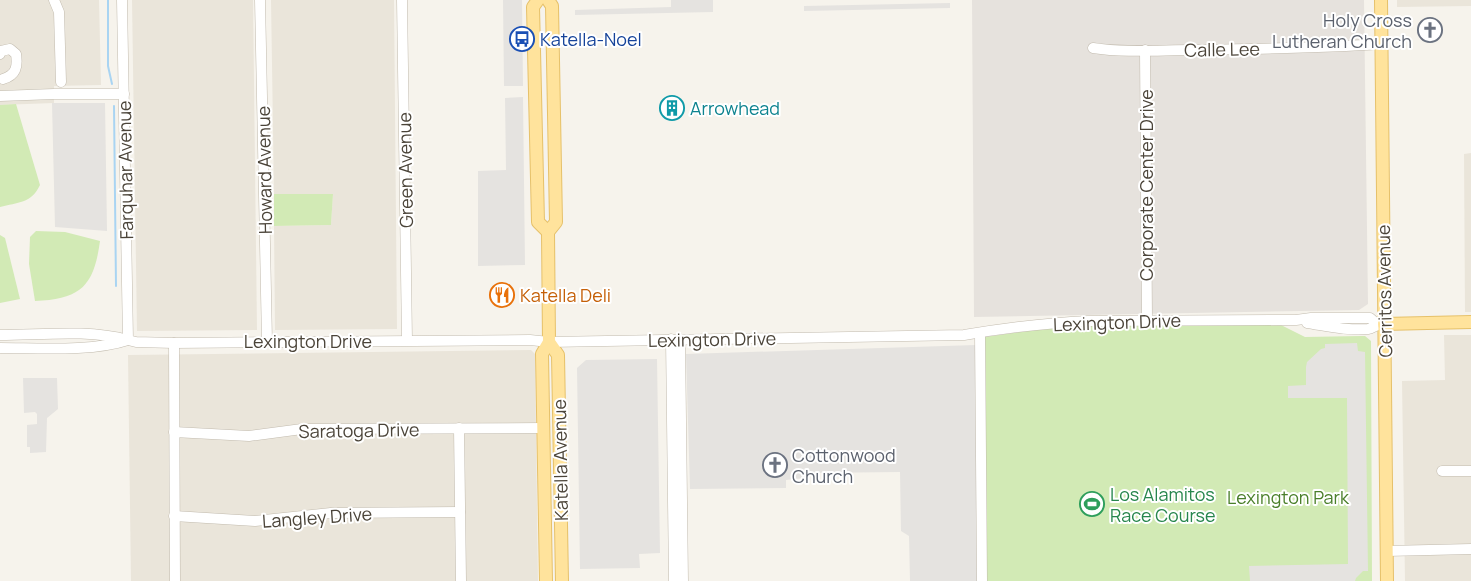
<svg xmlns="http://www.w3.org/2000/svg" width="1471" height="581" viewBox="0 0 1471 581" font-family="Manrope,sans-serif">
  <rect width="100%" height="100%" fill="#f6f3ec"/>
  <!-- residential -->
  <g fill="#eae5da">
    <polygon points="0,0 99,0 101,85 54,86 54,103 0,105"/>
    <polygon points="132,0 253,0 257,330 137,331"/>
    <polygon points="271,0 394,0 397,329 275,330 274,226 331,225 333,194 274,194"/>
    <polygon points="1397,0 1471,0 1471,6 1397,7"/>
    <polygon points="1471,153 1471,312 1465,312 1464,154"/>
    <polygon points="1444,335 1471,335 1471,581 1405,581 1402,381 1445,380"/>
    <polygon points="531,350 535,354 538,581 131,581 128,355"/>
  </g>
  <!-- industrial -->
  <polygon fill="#e6e2dd" points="972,0 1364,0 1368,304 1359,310 974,317"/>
  <!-- green -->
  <g fill="#d2eab5">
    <path d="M16,104L40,185C31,204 18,202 0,207V105Z"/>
    <polygon points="274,194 333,194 331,225 274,226"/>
    <path d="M36,231L65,232L100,241C94,286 81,299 35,301L29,264L30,237Z"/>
    <polygon points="0,235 5,238 20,299 0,303"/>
    <polygon points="1281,325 1305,337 1361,336 1365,336 1371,341 1372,581 979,581 977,342 985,341 985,337 1061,326"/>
  </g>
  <!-- parking -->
  <g fill="#e5e3e0">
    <polygon points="503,0 522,0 523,86 504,86"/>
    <polygon points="671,0 713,0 713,12 575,15 575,10 671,7"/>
    <polygon points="950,3 950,8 804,11 804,6"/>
    <polygon points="523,97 525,265 478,266 478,171 506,170 505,98"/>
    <polygon points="52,103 105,103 107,231 55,227"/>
    <polygon points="1357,343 1358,351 1365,352 1368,571 1363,571 1356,578 1355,581 1250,581 1249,566 1348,564 1347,398 1288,398 1288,386 1306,385 1306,367 1307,362 1321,349 1325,348 1325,344"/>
    <polygon points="976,345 977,581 910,581 909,536 901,531 900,472 810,473 804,478 786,480 786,488 690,489 686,354"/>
    <polygon points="657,359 660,553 639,554 640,568 580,569 577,368 586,360"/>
    <polygon points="23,378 57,378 58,409 47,418 46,452 30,453 30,447 27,447 27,425 37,424 37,414 35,412 24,413"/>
  </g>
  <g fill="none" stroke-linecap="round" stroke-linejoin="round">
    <!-- stream -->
    <g stroke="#a9d4f2" stroke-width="2">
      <polyline points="108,0 108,66 112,84"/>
      <polyline points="114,106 116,286"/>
    </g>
    <defs>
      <g id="minor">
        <polyline points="54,0 59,12 61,82"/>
        <path d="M122,0L128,340L136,342L174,343L530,340L549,342L964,335C1005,328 1046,323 1088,321L1296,320L1311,318H1370L1377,324"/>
        <polyline points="260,0 267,341"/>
        <polyline points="402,0 407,340"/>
        <path d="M1093,48C1125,53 1160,50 1193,50C1256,49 1318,48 1381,44"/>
        <polyline points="1145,50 1147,320"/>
        <path d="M0,54L1,51L10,49L16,54C18,67 16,75 3,79"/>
        <polyline points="0,96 54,94 124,94"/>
        <path d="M1307,323C1327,326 1348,331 1368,329C1374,328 1376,324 1383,324"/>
        <polyline points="980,333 982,581"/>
        <path d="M0,335C42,335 87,329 128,340C92,352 38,348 0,348"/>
        <polyline points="671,339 674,581"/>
        <polyline points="680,339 683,581"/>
        <polyline points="174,343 175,581"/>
        <polyline points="459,428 461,581"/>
        <polyline points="174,432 249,436 302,429 544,428"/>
        <polyline points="1442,471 1471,471"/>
        <polyline points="174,516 255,521 331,513 460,512"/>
        <polyline points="1387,551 1471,549"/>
      </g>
      <g id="major">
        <polyline points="538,0 533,7 538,222 548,232"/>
        <polyline points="1381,0 1387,581"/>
        <polyline points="1384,324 1471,322"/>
        <polyline points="549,342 558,355 562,581"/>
        <polyline points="546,581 542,354 549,342 548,232 556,222 552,6 548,0"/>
      </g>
    </defs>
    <!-- minor casing -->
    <use href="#minor" stroke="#c2bbae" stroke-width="11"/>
    <!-- major casing -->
    <use href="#major" stroke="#e6c16a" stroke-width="14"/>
    <!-- minor -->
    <use href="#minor" stroke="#fff" stroke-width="10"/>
    <!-- major -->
    <use href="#major" stroke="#ffe39c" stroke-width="12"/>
  </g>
  <!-- icons -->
  <defs>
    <symbol id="church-ring" viewBox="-11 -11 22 22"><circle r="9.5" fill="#fff" stroke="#6b7280" stroke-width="1.5"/><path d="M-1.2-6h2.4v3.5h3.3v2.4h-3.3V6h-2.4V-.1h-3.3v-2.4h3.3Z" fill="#6b7280"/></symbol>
    <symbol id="bus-ring" viewBox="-11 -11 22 22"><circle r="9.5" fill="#fff" stroke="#1a4fb4" stroke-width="1.5"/><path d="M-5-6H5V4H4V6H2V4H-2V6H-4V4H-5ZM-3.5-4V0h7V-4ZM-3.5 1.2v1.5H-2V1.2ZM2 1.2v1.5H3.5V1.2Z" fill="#1a4fb4"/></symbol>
    <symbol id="building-ring" viewBox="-11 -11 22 22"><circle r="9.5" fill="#fff" stroke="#0f9aa8" stroke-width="1.5"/><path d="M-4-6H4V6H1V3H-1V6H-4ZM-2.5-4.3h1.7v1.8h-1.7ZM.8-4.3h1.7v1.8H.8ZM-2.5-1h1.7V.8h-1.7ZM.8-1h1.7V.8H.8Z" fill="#0f9aa8"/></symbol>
    <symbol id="restaurant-ring" viewBox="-11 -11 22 22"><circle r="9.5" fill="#fff" stroke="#e8710a" stroke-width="1.5"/><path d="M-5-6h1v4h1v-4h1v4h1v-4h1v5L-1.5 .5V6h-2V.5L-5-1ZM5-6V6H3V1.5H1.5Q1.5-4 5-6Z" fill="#e8710a"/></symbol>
    <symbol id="stadium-ring" viewBox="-11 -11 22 22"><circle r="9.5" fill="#fff" stroke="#2e9e5b" stroke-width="1.5"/><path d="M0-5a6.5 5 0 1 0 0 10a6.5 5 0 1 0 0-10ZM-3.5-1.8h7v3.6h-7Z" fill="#2e9e5b"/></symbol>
  </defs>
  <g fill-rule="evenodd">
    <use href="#church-ring" x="1416" y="16" width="28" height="28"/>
    <use href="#bus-ring" x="508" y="25" width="28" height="28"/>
    <use href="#building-ring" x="658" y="94" width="28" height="28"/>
    <use href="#restaurant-ring" x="488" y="281" width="28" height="28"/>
    <use href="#church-ring" x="761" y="451" width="28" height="28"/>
    <use href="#stadium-ring" x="1078" y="490" width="28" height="28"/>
  </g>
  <g text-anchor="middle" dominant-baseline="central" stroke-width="4" stroke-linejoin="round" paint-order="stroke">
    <!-- worship labels -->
    <g font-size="18" fill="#5b616d" stroke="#fff" text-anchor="end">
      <text x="1412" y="20">Holy Cross<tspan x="1412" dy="21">Lutheran Church</tspan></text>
      <text x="792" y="455" text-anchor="start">Cottonwood<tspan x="792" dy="21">Church</tspan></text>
    </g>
    <!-- transit labels -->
    <g font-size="18" fill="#164399" stroke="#fff" text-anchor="start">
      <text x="540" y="39">Katella-Noel</text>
    </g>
    <!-- street labels -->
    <g font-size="18" fill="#4b4439" stroke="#fff">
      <text transform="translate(1222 49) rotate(-1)">Calle Lee</text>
      <text transform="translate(125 170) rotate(-91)">Farquhar Avenue</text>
      <text transform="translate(264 170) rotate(-91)">Howard Avenue</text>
      <text transform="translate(405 170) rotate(-91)">Green Avenue</text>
      <text transform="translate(1146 185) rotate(-90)">Corporate Center Drive</text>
      <text transform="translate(1384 291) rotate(-91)">Cerritos Avenue</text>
      <text transform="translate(1117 322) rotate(-2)">Lexington Drive</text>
      <text transform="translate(712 339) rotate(-1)">Lexington Drive</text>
      <text x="308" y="341">Lexington Drive</text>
      <text transform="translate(359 430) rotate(-1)">Saratoga Drive</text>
      <text transform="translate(560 460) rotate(-91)">Katella Avenue</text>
      <text transform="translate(317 517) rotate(-4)">Langley Drive</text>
    </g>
    <!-- culture labels -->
    <g font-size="18" fill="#0d838f" stroke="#fff" text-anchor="start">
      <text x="690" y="108">Arrowhead</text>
    </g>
    <!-- food labels -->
    <g font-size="18" fill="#c56008" stroke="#fff" text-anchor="start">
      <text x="520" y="295">Katella Deli</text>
    </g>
    <!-- leisure labels -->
    <g font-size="18" fill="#27864d" stroke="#fff" text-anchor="start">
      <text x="1110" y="494">Los Alamitos<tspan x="1110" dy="21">Race Course</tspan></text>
    </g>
    <!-- park labels -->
    <g font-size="18" fill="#4a7f2a" stroke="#fff">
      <text x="1288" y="497">Lexington Park</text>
    </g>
  </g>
</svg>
